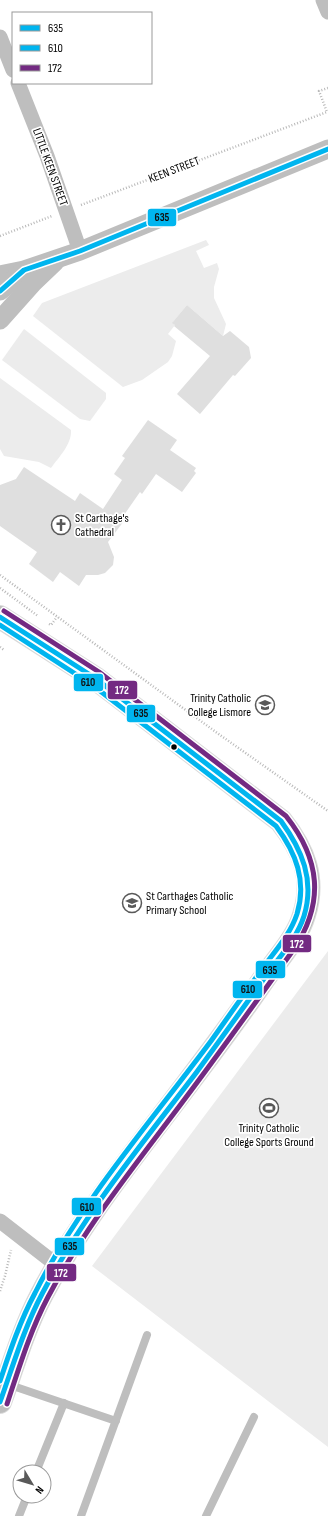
<svg xmlns="http://www.w3.org/2000/svg" width="328" height="1516" viewBox="0 0 328 1516" font-family="'Sofia Sans Condensed',sans-serif">
  <rect width="100%" height="100%" fill="#fff"/>
  <!-- green -->
  <g fill="#ececec">
    <polygon points="206,240 209,245 196,251 204,268 217,263 219,269 214,287 214,298 226,324 223,336 187,305 173,322 175,325 168,334 176,341 172,356 168,362 142,380 123,387 33,316 42,303"/>
    <polygon points="24,329 106,393 106,399 90,421 80,419 2,360"/>
    <path d="M0,378L71,430C72,444 59,457 51,468L39,462L4,456L0,449Z"/>
    <polygon points="328,951 328,1447 92,1266"/>
  </g>
  <!-- building -->
  <g fill="#dfdfdf">
    <polygon points="187,305 223,336 230,331 249,347 251,358 235,376 233,375 200,414 177,394 210,356 174,326 175,325 172,323"/>
    <polygon points="148,420 177,440 170,450 196,468 194,471 196,473 182,492 156,474 142,494 140,492 124,515 127,517 108,542 114,557 113,565 105,573 98,575 86,575 79,586 60,572 53,582 29,564 37,552 0,526 0,485 16,479 24,467 75,501 80,493 103,509 122,480 114,474 125,458 122,456"/>
  </g>
  <g fill="none" stroke-linecap="round" stroke-linejoin="round">
    <defs>
      <path id="primary" d="M0,617L95,678L281,821C303,849 316,878 304,915C298,936 281,955 268,973C244,1008 219,1042 194,1075C141,1146 83,1216 42,1294C24,1328 13,1366 0,1402"/>
    </defs>
    <!-- primary casing -->
    <use href="#primary" stroke="#dbdbdb" stroke-width="24"/>
    <!-- path -->
    <g stroke="#b9b9b9" stroke-width="2.5" stroke-dasharray="1 2" stroke-linecap="butt">
      <polyline points="81,205 327,112 319,91 328,88"/>
      <polyline points="0,236 52,216"/>
      <polyline points="0,575 220,735 328,811"/>
      <polyline points="0,588 38,616"/>
      <polyline points="49,624 51,625 57,617"/>
      <polyline points="0,647 4,650"/>
      <polyline points="0,1291 5,1276 11,1250"/>
    </g>
    <!-- service -->
    <g stroke="#bebebe" stroke-width="8">
      <polyline points="7,1384 116,1421"/>
      <polyline points="36,1472 64,1403"/>
      <polyline points="19,1516 27,1496"/>
      <polyline points="81,1516 147,1335"/>
      <polyline points="206,1516 254,1417"/>
    </g>
    <!-- minor -->
    <g stroke="#bebebe" stroke-width="15">
      <polyline points="323,0 328,12"/>
      <polyline points="0,37 13,70"/>
      <polyline points="18,83 47,156 80,251"/>
      <polyline points="0,1221 58,1266"/>
    </g>
    <!-- tertiary -->
    <g stroke="#bebebe" stroke-width="19">
      <polyline points="0,275 24,270 80,251 328,149"/>
      <polyline points="0,291 22,272"/>
      <polyline points="0,320 33,283 55,262"/>
    </g>
    <!-- primary -->
    <use href="#primary" stroke="#bebebe" stroke-width="22"/>
    <defs>
      <g id="bus-1">
        <polyline points="0,291 24,270 80,251 328,149"/>
        <path d="M0,617L95,678L281,821C302,850 315,880 304,916C297,938 281,955 268,973C244,1007 220,1040 196,1073C142,1144 84,1214 42,1294C24,1328 13,1366 0,1402"/>
      </g>
      <path id="bus-2" d="M0,625L91,684L276,826C296,853 307,881 297,914C290,935 275,951 262,969C245,993 228,1017 211,1041C150,1123 81,1201 35,1293C20,1321 10,1351 0,1381"/>
      <path id="bus-3" d="M4,611L99,672L286,816C320,859 325,902 294,949C256,1002 218,1055 178,1108C132,1169 84,1229 48,1297C30,1331 19,1368 7,1404"/>
    </defs>
    <!-- bus-1 casing -->
    <use href="#bus-1" stroke="#fff" stroke-width="8"/>
    <!-- bus-2 casing -->
    <use href="#bus-2" stroke="#fff" stroke-width="8"/>
    <!-- bus-3 casing -->
    <use href="#bus-3" stroke="#fff" stroke-width="8"/>
    <!-- bus-1 -->
    <use href="#bus-1" stroke="#00b5ef" stroke-width="5"/>
    <!-- bus-2 -->
    <use href="#bus-2" stroke="#00b5ef" stroke-width="5"/>
    <!-- bus-3 -->
    <use href="#bus-3" stroke="#732a82" stroke-width="5"/>
  </g>
  <!-- icons -->
  <defs>
    <symbol id="church-ring" viewBox="-11 -11 22 22"><circle r="9.5" fill="#fff" stroke="#595959" stroke-width="1.5"/><path d="M-1.2-6h2.4v3.5h3.3v2.4h-3.3V6h-2.4V-.1h-3.3v-2.4h3.3Z" fill="#595959"/></symbol>
    <symbol id="school-ring" viewBox="-11 -11 22 22"><circle r="9.5" fill="#fff" stroke="#595959" stroke-width="1.5"/><path d="M0-5L7-2L0 1L-7-2ZM-4 1L0 2.5L4 1V4Q0 6-4 4Z" fill="#595959"/></symbol>
    <symbol id="stadium-ring" viewBox="-11 -11 22 22"><circle r="9.5" fill="#fff" stroke="#595959" stroke-width="1.5"/><path d="M0-5a6.5 5 0 1 0 0 10a6.5 5 0 1 0 0-10ZM-3.5-1.8h7v3.6h-7Z" fill="#595959"/></symbol>
  </defs>
  <g fill-rule="evenodd">
    <use href="#church-ring" x="50" y="514" width="22" height="22"/>
    <use href="#school-ring" x="254" y="694" width="22" height="22"/>
    <use href="#school-ring" x="121" y="892" width="22" height="22"/>
    <use href="#stadium-ring" x="258" y="1097" width="22" height="22"/>
  </g>
  <!-- markers -->
  <circle fill="#000" stroke="#fff" stroke-width="1.5" cx="174" cy="747" r="3.5"/>
  <g text-anchor="middle" dominant-baseline="central" stroke-width="3.5" stroke-linejoin="round" paint-order="stroke">
    <!-- street labels -->
    <g font-size="12" fill="#000" stroke="#fff">
      <text transform="translate(50 167) rotate(70)">LITTLE KEEN STREET</text>
      <text transform="translate(174 170) rotate(-21)">KEEN STREET</text>
    </g>
    <!-- poi labels -->
    <g font-size="12" fill="#000" stroke="#fff" text-anchor="start">
      <text x="75" y="518">St Carthage's<tspan x="75" dy="14">Cathedral</tspan></text>
      <text x="251" y="698" text-anchor="end">Trinity Catholic<tspan x="251" dy="14">College Lismore</tspan></text>
      <text x="146" y="896">St Carthages Catholic<tspan x="146" dy="14">Primary School</tspan></text>
      <text x="269" y="1128" text-anchor="middle">Trinity Catholic<tspan x="269" dy="14">College Sports Ground</tspan></text>
    </g>
  </g>
  <g stroke="#fff" stroke-width="1.5">
    <rect x="147" y="208" width="30" height="19" rx="4" fill="#00b5ef"/>
    <rect x="73" y="673" width="31" height="19" rx="4" fill="#00b5ef"/>
    <rect x="107" y="680" width="31" height="20" rx="4" fill="#732a82"/>
    <rect x="126" y="704" width="30" height="19" rx="4" fill="#00b5ef"/>
    <rect x="282" y="934" width="30" height="19" rx="4" fill="#732a82"/>
    <rect x="255" y="960" width="31" height="19" rx="4" fill="#00b5ef"/>
    <rect x="232" y="980" width="31" height="19" rx="4" fill="#00b5ef"/>
    <rect x="71" y="1197" width="31" height="19" rx="4" fill="#00b5ef"/>
    <rect x="54" y="1237" width="31" height="19" rx="4" fill="#00b5ef"/>
    <rect x="46" y="1263" width="31" height="19" rx="4" fill="#732a82"/>
  </g>
  <g font-size="11" text-anchor="middle" font-weight="bold" fill="#fff">
    <text x="122" y="694">172</text>
    <text x="297" y="948">172</text>
    <text x="61" y="1277">172</text>
  </g>
  <g font-size="11" text-anchor="middle" font-weight="bold" fill="#111">
    <text x="162" y="221">635</text>
    <text x="88" y="686">610</text>
    <text x="141" y="717">635</text>
    <text x="270" y="974">635</text>
    <text x="248" y="993">610</text>
    <text x="87" y="1211">610</text>
    <text x="70" y="1250">635</text>
  </g>
  <!-- legend -->
  <rect x="12" y="12" width="140" height="72" fill="#ffffff" stroke="#999999"/>
  <rect x="20" y="25" width="20" height="6" fill="#00b5ef" stroke="#999999"/>
  <text x="48" y="32" font-size="12" fill="#000000">635</text>
  <rect x="20" y="45" width="20" height="6" fill="#00b5ef" stroke="#999999"/>
  <text x="48" y="52" font-size="12" fill="#000000">610</text>
  <rect x="20" y="65" width="20" height="6" fill="#732a82" stroke="#999999"/>
  <text x="48" y="72" font-size="12" fill="#000000">172</text>
  <!-- north arrow -->
  <g transform="translate(32 1484) rotate(128)"><circle r="19" fill="#ffffff" stroke="#999999"/>
  <path d="M0-3L7 15L0 10L-7 15Z" fill="#595959"/>
  <text y="-6" font-size="11" font-weight="bold" text-anchor="middle" fill="#000000">N</text>
  </g>
</svg>
